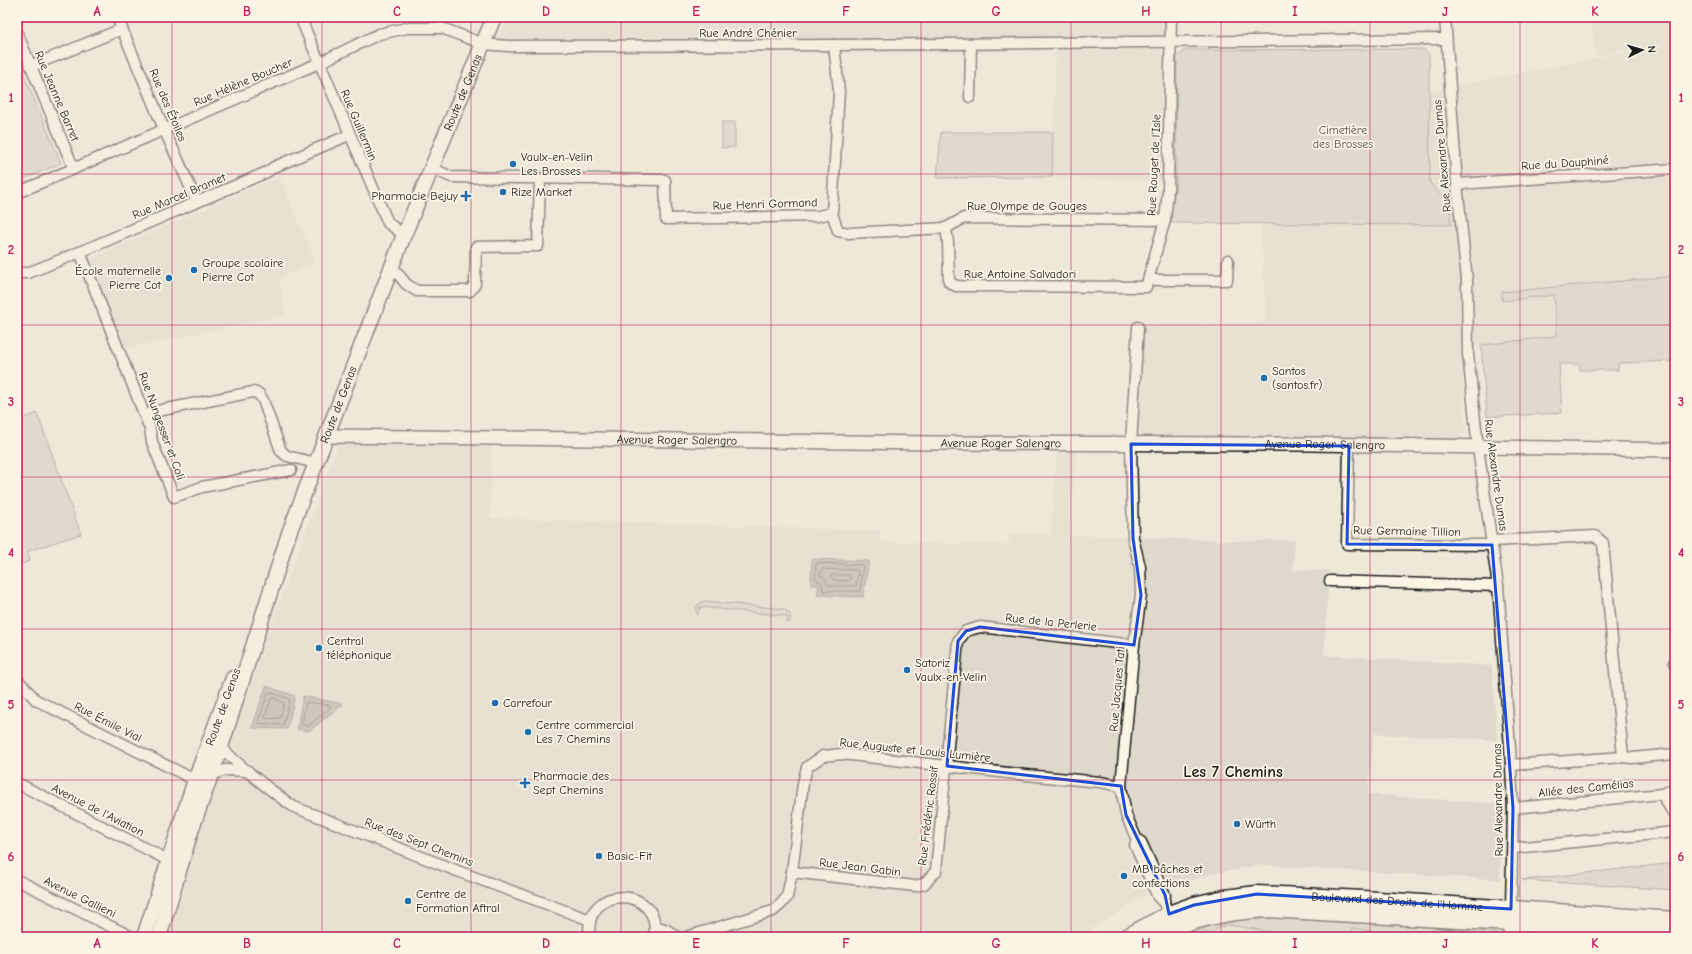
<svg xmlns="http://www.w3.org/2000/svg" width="1692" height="954" viewBox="0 0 1692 954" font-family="'Comic Neue',sans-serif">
  <rect width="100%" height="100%" fill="#eee8d9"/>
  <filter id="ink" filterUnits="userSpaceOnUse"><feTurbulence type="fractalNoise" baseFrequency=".025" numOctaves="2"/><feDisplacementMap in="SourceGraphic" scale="8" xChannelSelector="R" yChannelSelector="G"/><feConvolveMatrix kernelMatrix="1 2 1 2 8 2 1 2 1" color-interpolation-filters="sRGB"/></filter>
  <g filter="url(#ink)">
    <!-- built -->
    <g fill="#ded9cb">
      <polygon points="508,17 1172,17 1172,42 1160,52 1177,57 1176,182 1052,177 1056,51 856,53 493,53"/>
      <polygon points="1590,17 1675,17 1675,42 1596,56"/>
      <polygon points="1675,43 1675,277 1553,287 1557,336 1460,347 1465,432 1460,438 1322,439 1139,435 1143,325 1266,323 1261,223 1451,225 1450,205 1430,183 1430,91"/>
      <polygon points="279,177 315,261 279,278 285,315 123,349 88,260"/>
      <polygon points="339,443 491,444 490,518 880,531 879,542 1008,545 1010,534 1051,535 1057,450 1077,450 1069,535 1235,541 1295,540 1293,570 1329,571 1324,655 1492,666 1497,740 1374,734 1368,794 1501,804 1500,880 1261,865 1210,874 1146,895 1091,929 1081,937 166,937 187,867 274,618"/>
      <polygon points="1270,918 1348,922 1564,937 1178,937 1215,925 1240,920"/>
    </g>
    <!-- green -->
    <g fill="#cfcabd" stroke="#76736c">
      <polygon points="1423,49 1429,54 1430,183 1450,205 1451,225 1170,223 1176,182 1177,57 1185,50"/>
      <polygon points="17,58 61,163 17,182"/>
      <polygon points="722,122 735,122 735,147 722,148"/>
      <polygon points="941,132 1053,132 1052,177 937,178"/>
      <polygon points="1675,276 1674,361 1618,363 1618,370 1580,370 1579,364 1559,364 1562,413 1487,417 1481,345 1557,336 1554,295 1502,301 1502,292"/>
      <polygon points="37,413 81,534 28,551 30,561 17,565 17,421"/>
      <polygon points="703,601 784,609 790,614 790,622 787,623 787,616 700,607 698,615 696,612 697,606"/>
      <polygon points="1675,863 1675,890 1522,880"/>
      <polygon points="1270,918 1433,927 1432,937 1400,937 1370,935 1370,931 1352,928 1351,937 1285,937 1285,934 1229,925 1225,925 1211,932 1202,932 1195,937 1178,937 1215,925 1240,920"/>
      <polygon points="1442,928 1447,929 1496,933 1496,937 1441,937"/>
    </g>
    <!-- water -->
    <g fill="#a7a299" stroke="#6f6c67">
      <polygon points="812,559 869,561 863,597 817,595 819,585 811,585"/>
      <polygon points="266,686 295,696 287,729 252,728"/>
      <polygon points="303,696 343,704 309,731 297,729"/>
    </g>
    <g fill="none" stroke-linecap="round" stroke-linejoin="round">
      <!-- shore -->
      <g stroke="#54524e" stroke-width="1">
        <polygon points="817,563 863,565 860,591 823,591 822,583 815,579 816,565"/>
        <polygon points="822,569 857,570 858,572 856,586 829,586 826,580 820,575"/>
        <polygon points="832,575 849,575 851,579 849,581 834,580 831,577"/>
        <polygon points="269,692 290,699 283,725 258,723"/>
        <polygon points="274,698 284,703 280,718 266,719 265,717 271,699"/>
        <polygon points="307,702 330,705 331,707 307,727 302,724"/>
      </g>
      <defs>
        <g id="minor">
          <polyline points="117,17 164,129 197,202"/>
          <polyline points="300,17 388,223 404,235"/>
          <polyline points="1445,17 1457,184 1467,280 1468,354 1478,448 1498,586 1510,747 1513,808 1511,909 1508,937"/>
          <polyline points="17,33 74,169"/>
          <polyline points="31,66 122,29"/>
          <polyline points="970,97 971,44"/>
          <polyline points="432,168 451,177 665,180 666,219 818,216 832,213 839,91 834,45"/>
          <polyline points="1457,184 1675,169"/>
          <polyline points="17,193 319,63 379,34 407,28 442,28 483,44 508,46 834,45 1446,39"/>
          <polyline points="832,213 838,231 849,233 946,228 964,218 1165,220"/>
          <polyline points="946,228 948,242 949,282 956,286 1146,287 1165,220 1168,191 1171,17"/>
          <polyline points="80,252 150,429 152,442 174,497 202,487 291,470"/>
          <polyline points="392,266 406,284 417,291 470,291 475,284 476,247 538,246 540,178"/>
          <polyline points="17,273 28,273 80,252 267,172 274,167 349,135"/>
          <polyline points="1149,280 1227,280 1228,260"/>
          <polyline points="1138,327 1131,444 1133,538 1140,567 1141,595 1134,645 1121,786 1126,815 1137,840 1141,842 1165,895 1164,903"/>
          <polyline points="152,412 253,392 259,394 263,400 281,451 287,456 316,463"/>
          <polyline points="1349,446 1347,544 1492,545"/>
          <polyline points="1492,541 1595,536 1603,543 1623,757 1511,765"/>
          <polyline points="1330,581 1498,586"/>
          <polyline points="1674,663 1675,663"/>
          <polyline points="17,679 36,700 195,780"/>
          <path d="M220,743C223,755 281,798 294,807L460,872L590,920"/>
          <polyline points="1623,757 1632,758 1675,754"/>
          <polyline points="208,776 225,770 248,771"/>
          <polyline points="17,783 168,860 175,857"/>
          <polyline points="1662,794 1672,811 1675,813"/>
          <polyline points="1513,808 1662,794 1675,789"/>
          <polyline points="1137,840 1135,845 1158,897 1164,903 1166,908"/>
          <polyline points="1513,848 1675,832"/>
          <polyline points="792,872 915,886 924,884 936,871 958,641 966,631 980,627 1134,645"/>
          <polyline points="17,880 132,937"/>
          <polyline points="655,926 667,930 677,937"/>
          <path d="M590,937C581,883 664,885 654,937"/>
          <polyline points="686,937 773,911 781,904 787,897 792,872 803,783 807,767 823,756 842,754 1026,775 1100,782 1121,786"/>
        </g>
        <g id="tertiary">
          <path id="s1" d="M327,436L936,443L1311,444L1675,450"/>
        </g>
        <g id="secondary">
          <polyline points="144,937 195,780 233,678"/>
          <path id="s2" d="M159,937L191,831L221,747L289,533L404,235L494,17"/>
        </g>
        <g id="primary">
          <path id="s3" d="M1127,937L1169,914L1194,905L1225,898L1257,894L1363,899L1675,920"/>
          <path d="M1155,937C1190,918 1229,911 1268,909L1528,924L1675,935"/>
        </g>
      </defs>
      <!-- minor casing -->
      <use href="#minor" stroke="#1c1c1c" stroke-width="13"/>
      <!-- tertiary casing -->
      <use href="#tertiary" stroke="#1c1c1c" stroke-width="16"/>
      <!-- secondary casing -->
      <use href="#secondary" stroke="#1c1c1c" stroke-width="17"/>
      <!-- primary casing -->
      <use href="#primary" stroke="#1c1c1c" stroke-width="19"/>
      <!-- minor -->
      <use href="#minor" stroke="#fcf5e5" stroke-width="10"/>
      <!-- tertiary -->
      <use href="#tertiary" stroke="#fcf5e5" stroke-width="13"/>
      <!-- secondary -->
      <use href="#secondary" stroke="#fcf5e5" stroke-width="14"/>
      <!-- primary -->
      <use href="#primary" stroke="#fcf5e5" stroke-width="16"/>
    </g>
  </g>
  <!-- marked area -->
  <path d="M0 0H1692V954H0ZM1131,444L1349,446L1347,544L1492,545L1513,808L1511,909L1257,894L1194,905L1169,914L1165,895L1126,815L1121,786L947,766L958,641L966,631L980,627L1134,645L1141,595L1133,538Z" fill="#eee8d9" fill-opacity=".55" fill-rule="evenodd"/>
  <path fill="none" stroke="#1d4ed8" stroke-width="3" stroke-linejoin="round" d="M1131,444L1349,446L1347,544L1492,545L1513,808L1511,909L1257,894L1194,905L1169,914L1165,895L1126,815L1121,786L947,766L958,641L966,631L980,627L1134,645L1141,595L1133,538Z"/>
  <!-- grid -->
  <path fill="none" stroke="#c2185b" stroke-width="1" stroke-opacity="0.55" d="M172,17V937M322,17V937M471,17V937M621,17V937M771,17V937M921,17V937M1071,17V937M1221,17V937M1370,17V937M1520,17V937M17,174H1675M17,325H1675M17,477H1675M17,629H1675M17,780H1675"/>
  <!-- markers -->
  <g fill="#1f6fb2" stroke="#fcf5e5" stroke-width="1.5">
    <circle cx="513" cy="164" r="4"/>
    <circle cx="503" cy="192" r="4"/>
    <path d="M464 190h4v4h4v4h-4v4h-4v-4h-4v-4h4z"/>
    <circle cx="194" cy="270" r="4"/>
    <circle cx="169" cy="278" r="4"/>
    <circle cx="1264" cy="378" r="4"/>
    <circle cx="319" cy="648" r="4"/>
    <circle cx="907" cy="670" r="4"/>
    <circle cx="495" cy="703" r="4"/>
    <circle cx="528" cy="732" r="4"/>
    <path d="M523 777h4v4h4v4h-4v4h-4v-4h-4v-4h4z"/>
    <circle cx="1237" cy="824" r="4"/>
    <circle cx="599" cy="856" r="4"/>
    <circle cx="1124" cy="876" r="4"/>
    <circle cx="408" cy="901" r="4"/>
  </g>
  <g text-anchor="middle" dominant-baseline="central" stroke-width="3.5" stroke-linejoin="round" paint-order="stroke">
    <!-- street labels -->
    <g font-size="12" fill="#1c1c1c" stroke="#fcf5e5">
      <text x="748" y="33">Rue André Chénier</text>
      <text transform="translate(243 82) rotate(-23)">Rue Hélène Boucher</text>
      <text stroke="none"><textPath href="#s2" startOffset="898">Route de Genas</textPath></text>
      <text transform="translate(57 96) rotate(67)">Rue Jeanne Barret</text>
      <text transform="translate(168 105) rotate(67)">Rue des Étoiles</text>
      <text transform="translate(359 125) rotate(67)">Rue Guillermin</text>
      <text transform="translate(1442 156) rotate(-95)">Rue Alexandre Dumas</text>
      <text transform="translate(1565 163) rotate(-4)">Rue du Dauphiné</text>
      <text transform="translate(1154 165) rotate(-87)">Rue Rouget de l'Isle</text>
      <text transform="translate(179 196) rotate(-23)">Rue Marcel Bramet</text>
      <text transform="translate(765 204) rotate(-2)">Rue Henri Gormand</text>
      <text x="1027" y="206">Rue Olympe de Gouges</text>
      <text x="1020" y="274">Rue Antoine Salvadori</text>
      <text stroke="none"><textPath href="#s2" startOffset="562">Route de Genas</textPath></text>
      <text transform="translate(162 426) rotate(70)">Rue Nungesser et Coli</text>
      <text stroke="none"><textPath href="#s1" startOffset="350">Avenue Roger Salengro</textPath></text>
      <text stroke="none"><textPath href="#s1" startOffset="674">Avenue Roger Salengro</textPath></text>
      <text stroke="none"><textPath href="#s1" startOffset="998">Avenue Roger Salengro</textPath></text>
      <text transform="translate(1496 475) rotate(82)">Rue Alexandre Dumas</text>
      <text transform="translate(1407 531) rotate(1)">Rue Germaine Tillion</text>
      <text transform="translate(1051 622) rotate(6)">Rue de la Perlerie</text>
      <text transform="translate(1117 689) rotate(-85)">Rue Jacques Tati</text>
      <text transform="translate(223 707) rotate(-70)">Route de Genas</text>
      <text transform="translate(108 722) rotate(27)">Rue Émile Vial</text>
      <text transform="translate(915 750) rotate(6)">Rue Auguste et Louis Lumière</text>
      <text transform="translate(1586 788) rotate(-6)">Allée des Camélias</text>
      <text transform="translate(1498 800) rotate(-91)">Rue Alexandre Dumas</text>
      <text transform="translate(98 810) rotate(27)">Avenue de l'Aviation</text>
      <text transform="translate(928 816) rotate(-83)">Rue Frédéric Rossif</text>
      <text transform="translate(419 842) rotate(21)">Rue des Sept Chemins</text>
      <text transform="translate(860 867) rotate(7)">Rue Jean Gabin</text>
      <text transform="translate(80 897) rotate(26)">Avenue Gallieni</text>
      <text stroke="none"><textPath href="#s3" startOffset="279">Boulevard des Droits de l'Homme</textPath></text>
    </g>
    <!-- park labels -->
    <g font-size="12" fill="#52504c" stroke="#fcf5e5">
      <text x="1343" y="130">Cimetière<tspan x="1343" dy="14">des Brosses</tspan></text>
    </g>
    <!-- poi labels -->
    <g font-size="12" fill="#1c1c1c" stroke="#fcf5e5" text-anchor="start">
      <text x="521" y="157">Vaulx-en-Velin<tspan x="521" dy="14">Les Brosses</tspan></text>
      <text x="511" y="192">Rize Market</text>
      <text x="458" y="196" text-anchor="end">Pharmacie Bejuy</text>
      <text x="202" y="263">Groupe scolaire<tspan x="202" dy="14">Pierre Cot</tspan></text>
      <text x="161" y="271" text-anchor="end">École maternelle<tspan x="161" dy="14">Pierre Cot</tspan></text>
      <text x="1272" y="371">Santos<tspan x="1272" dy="14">(santos.fr)</tspan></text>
      <text x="327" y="641">Central<tspan x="327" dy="14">téléphonique</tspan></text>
      <text x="915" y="663">Satoriz<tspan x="915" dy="14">Vaulx-en-Velin</tspan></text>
      <text x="503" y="703">Carrefour</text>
      <text x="536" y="725">Centre commercial<tspan x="536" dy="14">Les 7 Chemins</tspan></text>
      <text x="533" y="776">Pharmacie des<tspan x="533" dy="14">Sept Chemins</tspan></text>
      <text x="1245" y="824">Würth</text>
      <text x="607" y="856">Basic-Fit</text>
      <text x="1132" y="869">MB bâches et<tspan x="1132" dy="14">confections</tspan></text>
      <text x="416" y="894">Centre de<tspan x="416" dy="14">Formation Aftral</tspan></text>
    </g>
    <!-- district labels -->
    <g font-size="16" font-weight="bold" fill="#1c1c1c" stroke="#fcf5e5">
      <text x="1233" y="772">Les 7 Chemins</text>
    </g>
  </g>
  <!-- margin -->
  <rect width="1692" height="954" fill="none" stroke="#fcf5e5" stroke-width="44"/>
  <!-- north arrow -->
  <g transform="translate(1642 50) rotate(85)" stroke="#fcf5e5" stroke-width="3" paint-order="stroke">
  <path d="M0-3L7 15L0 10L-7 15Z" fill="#1c1c1c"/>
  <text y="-6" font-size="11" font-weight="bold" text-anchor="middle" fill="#1c1c1c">N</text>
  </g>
  <rect x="22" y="22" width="1648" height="910" fill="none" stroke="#c2185b" stroke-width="1.5"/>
  <g font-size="13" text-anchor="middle" font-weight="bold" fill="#c2185b">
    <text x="97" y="16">A</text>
    <text x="247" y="16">B</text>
    <text x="397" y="16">C</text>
    <text x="546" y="16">D</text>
    <text x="696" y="16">E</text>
    <text x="846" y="16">F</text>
    <text x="996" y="16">G</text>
    <text x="1146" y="16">H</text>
    <text x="1295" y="16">I</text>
    <text x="1445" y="16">J</text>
    <text x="1595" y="16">K</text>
    <text x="11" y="102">1</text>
    <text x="1681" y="102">1</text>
    <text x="11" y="254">2</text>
    <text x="1681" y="254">2</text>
    <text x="11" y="406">3</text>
    <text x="1681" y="406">3</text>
    <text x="11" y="557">4</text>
    <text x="1681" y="557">4</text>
    <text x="11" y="709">5</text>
    <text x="1681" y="709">5</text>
    <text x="11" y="861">6</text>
    <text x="1681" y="861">6</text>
    <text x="97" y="948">A</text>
    <text x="247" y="948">B</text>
    <text x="397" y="948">C</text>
    <text x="546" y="948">D</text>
    <text x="696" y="948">E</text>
    <text x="846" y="948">F</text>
    <text x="996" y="948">G</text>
    <text x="1146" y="948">H</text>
    <text x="1295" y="948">I</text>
    <text x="1445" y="948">J</text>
    <text x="1595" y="948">K</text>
  </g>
</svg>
